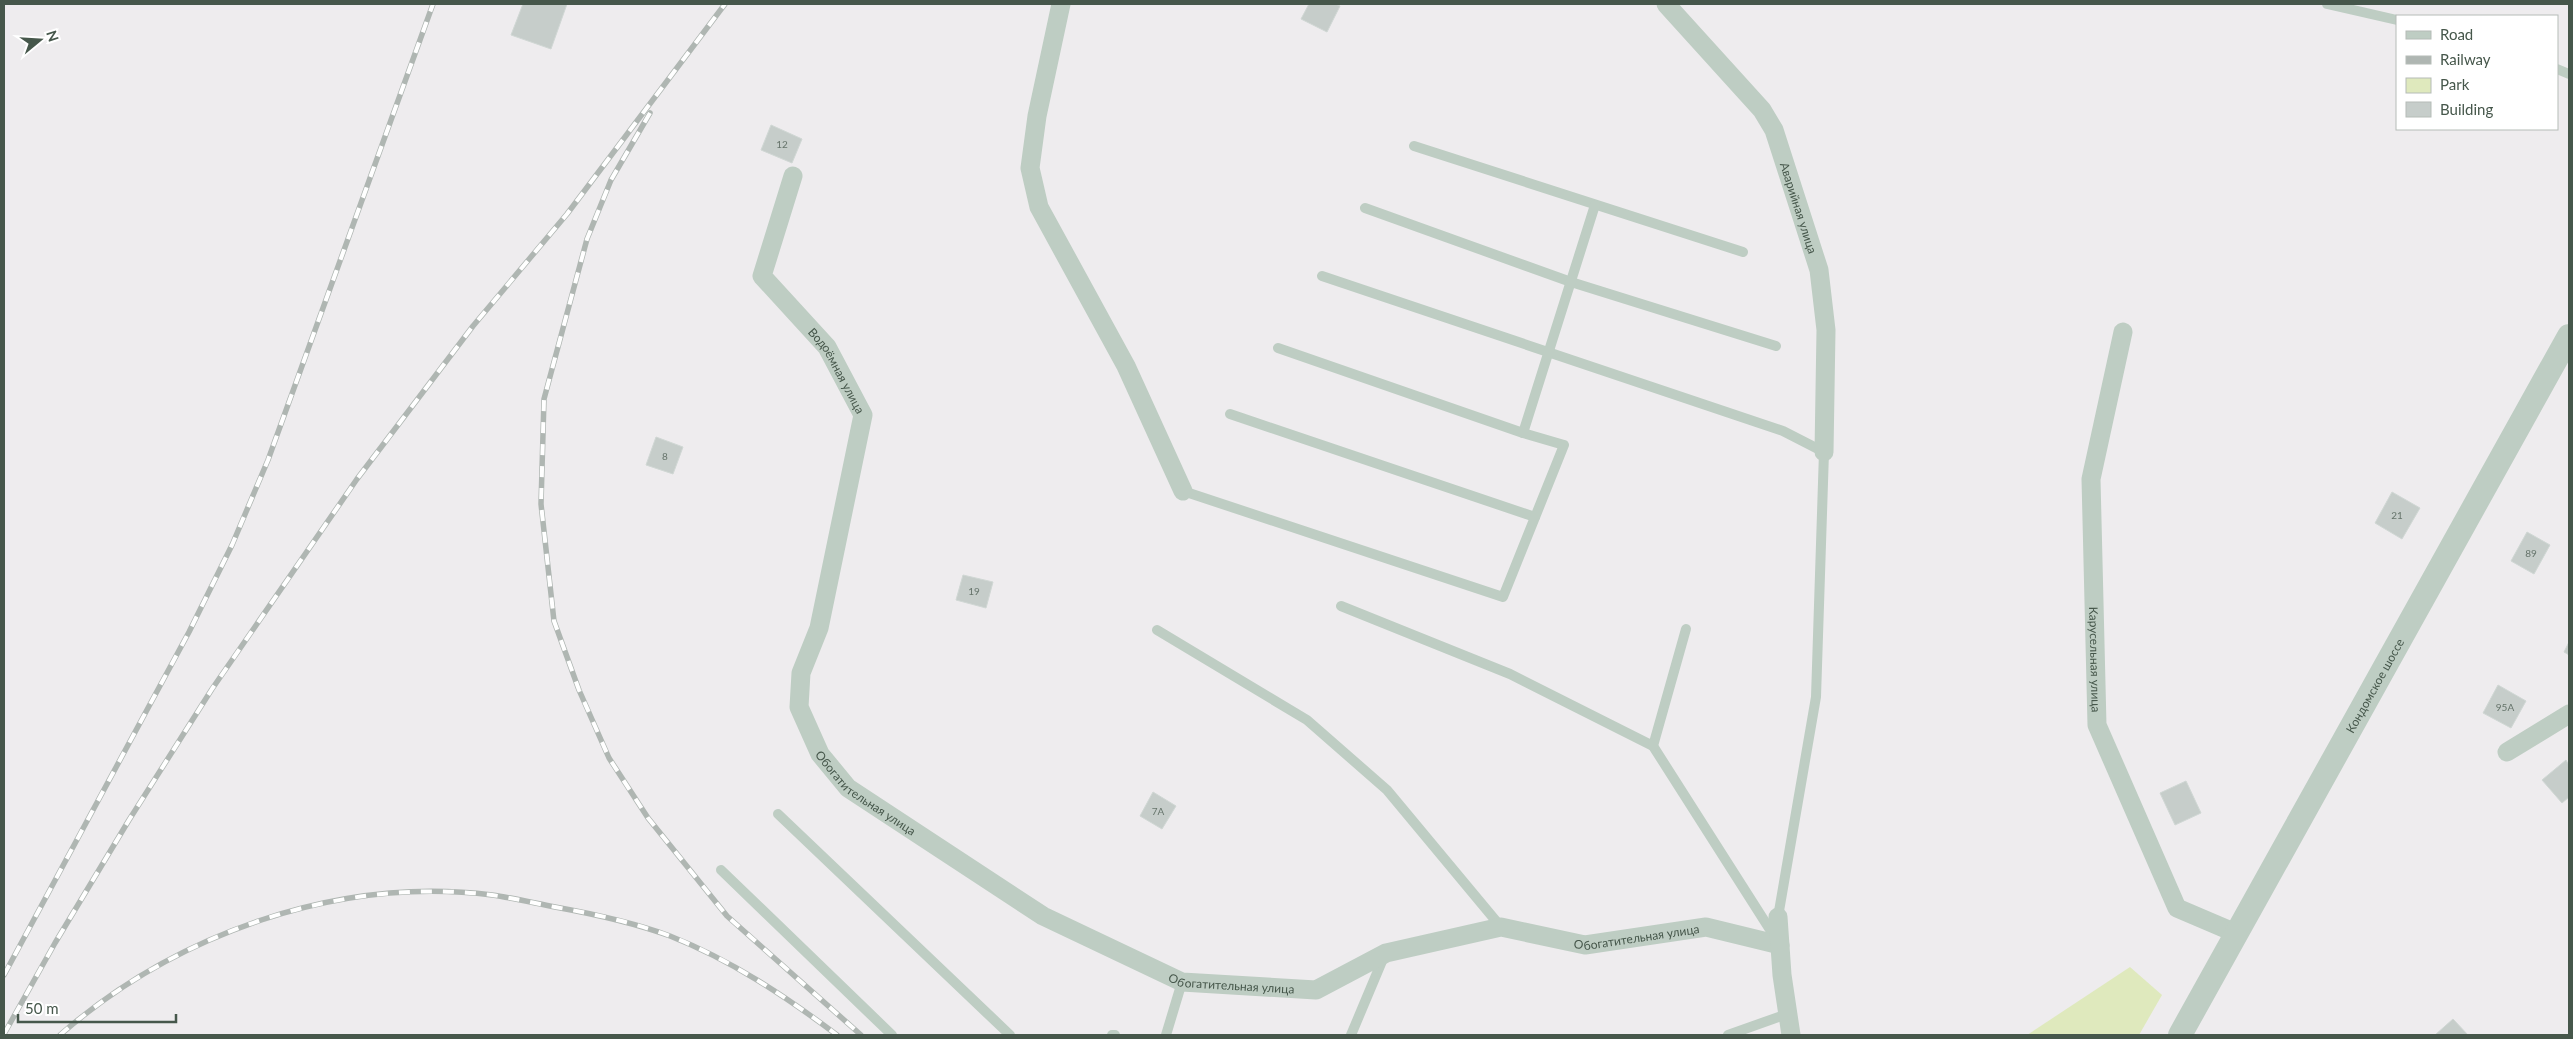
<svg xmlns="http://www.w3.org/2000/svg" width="2573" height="1039" viewBox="0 0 2573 1039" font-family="Lato,sans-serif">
  <rect width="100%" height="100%" fill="#eeecee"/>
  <!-- green -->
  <polygon fill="#dfe9bd" points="2130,967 2162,995 2139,1035 2027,1035"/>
  <!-- building -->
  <g fill="#c6cdca" stroke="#d0d7d4">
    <polygon points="523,4 567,4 551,49 511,35"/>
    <polygon points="1309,4 1335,4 1340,6 1327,32 1301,19"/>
    <polygon points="771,125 802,139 792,163 761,150"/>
    <polygon points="656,437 683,447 673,474 646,465"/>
    <polygon points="2392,492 2420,508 2402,539 2375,523"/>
    <polygon points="2527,532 2550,545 2534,574 2511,561"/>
    <polygon points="963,575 993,582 986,608 956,600"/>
    <polygon points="2569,642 2569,655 2564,652"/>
    <polygon points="2498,685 2526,701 2511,728 2483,713"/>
    <polygon points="2566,760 2569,765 2569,797 2562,803 2542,780"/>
    <polygon points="2186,781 2201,813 2175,825 2160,793"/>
    <polygon points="1153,792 1176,806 1162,829 1140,816"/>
    <polygon points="2453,1019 2468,1035 2435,1035"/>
  </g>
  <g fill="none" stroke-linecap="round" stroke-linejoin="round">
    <!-- service -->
    <g stroke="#becdc3" stroke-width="10">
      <polyline points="2327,4 2397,20"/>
      <polyline points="2557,69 2569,74"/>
      <polyline points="1414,146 1743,252"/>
      <polyline points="1365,208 1571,282 1776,346"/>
      <polyline points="1322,276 1783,431 1824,452 1816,697 1778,917"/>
      <polyline points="1278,348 1523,433"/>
      <polyline points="1230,414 1535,517"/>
      <polyline points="1183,491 1503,597 1564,445 1523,433 1595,205"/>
      <polyline points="1341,606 1510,674 1653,746 1776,939"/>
      <polyline points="1157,630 1307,720 1387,790 1501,927"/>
      <polyline points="1653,746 1686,629"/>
      <polyline points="778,814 1010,1035"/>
      <polyline points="721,870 892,1035"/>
      <polyline points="1112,1035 1115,1035"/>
      <polyline points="1166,1035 1182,982"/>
      <polyline points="1351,1035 1385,954"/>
      <polyline points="1728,1035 1787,1014"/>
    </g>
    <!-- minor -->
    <g stroke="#becdc3" stroke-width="19">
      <polyline points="1061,4 1037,116 1030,168 1039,207 1126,366 1183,491"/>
      <path id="s1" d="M1666,4L1762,110L1774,130L1819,270L1826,330L1824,452"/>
      <path id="s2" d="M793,176L762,276L827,347L863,415L819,628L801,673L799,707L820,754L848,788L1043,916L1182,982L1316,990L1386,953L1501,927L1585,945L1706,927L1780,945"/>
      <path id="s3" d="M2123,332L2091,479L2097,725L2177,908L2238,934"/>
      <polyline points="2507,752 2569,714"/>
      <polyline points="1778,917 1782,975 1791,1035"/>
    </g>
    <!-- tertiary -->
    <path stroke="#becdc3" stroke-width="24" id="s4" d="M2180,1035L2569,336"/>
    <defs>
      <g id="rail">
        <polyline points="650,113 611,180 587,239 544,399 541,504 554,621 579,690 609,758 648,818 727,916 861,1035"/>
        <polyline points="4,975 189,632 232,545 268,460 433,4"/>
        <polyline points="4,1034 55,943 129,820 212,689 357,479 473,326 567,214 725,4"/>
        <path d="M60,1035C175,934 338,876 492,895C513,898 534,903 555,907C594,914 632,922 670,936C731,960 785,996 837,1035"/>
      </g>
    </defs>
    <!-- rail casing -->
    <use href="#rail" stroke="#afb6b2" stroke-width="5.5"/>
    <!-- rail -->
    <use href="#rail" stroke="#fff" stroke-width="4" stroke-dasharray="11" stroke-linecap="butt"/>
  </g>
  <g text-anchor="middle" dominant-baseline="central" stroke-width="5" stroke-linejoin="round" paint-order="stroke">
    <!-- number labels -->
    <g font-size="10" fill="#66746b">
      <text x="782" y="144">12</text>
      <text x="665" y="456">8</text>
      <text x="2397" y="515">21</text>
      <text x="2531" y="553">89</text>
      <text x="974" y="591">19</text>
      <text x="2505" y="707">95А</text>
      <text x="1158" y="811">7А</text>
    </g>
    <!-- street labels -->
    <g font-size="12" fill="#46574b" stroke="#fff">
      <text stroke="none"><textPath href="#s1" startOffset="248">Аварийная улица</textPath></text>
      <text stroke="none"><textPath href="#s2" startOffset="226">Водоёмная улица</textPath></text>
      <text stroke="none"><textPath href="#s3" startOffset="331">Карусельная улица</textPath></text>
      <text stroke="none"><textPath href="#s4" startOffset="400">Кондомское шоссе</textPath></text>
      <text stroke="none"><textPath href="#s2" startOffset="690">Обогатительная улица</textPath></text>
      <text stroke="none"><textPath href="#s2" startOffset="1530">Обогатительная улица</textPath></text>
      <text stroke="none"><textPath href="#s2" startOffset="1110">Обогатительная улица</textPath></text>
    </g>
  </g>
  <!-- border -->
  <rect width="2573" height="1039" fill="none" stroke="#46574b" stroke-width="10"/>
  <!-- legend -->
  <rect x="2396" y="15" width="162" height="115" fill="#ffffff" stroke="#b5bcb7"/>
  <rect x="2406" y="31" width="25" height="8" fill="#becdc3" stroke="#b5bcb7"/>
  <text x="2440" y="40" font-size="15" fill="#46574b">Road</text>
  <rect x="2406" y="56" width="25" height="8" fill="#afb6b2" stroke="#b5bcb7"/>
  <text x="2440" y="65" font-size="15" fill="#46574b">Railway</text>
  <rect x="2406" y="78" width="25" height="15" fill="#dfe9bd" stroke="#b5bcb7"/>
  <text x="2440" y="90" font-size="15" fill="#46574b">Park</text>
  <rect x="2406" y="102" width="25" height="15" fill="#c6cdca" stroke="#b5bcb7"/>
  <text x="2440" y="115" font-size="15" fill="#46574b">Building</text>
  <!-- north arrow -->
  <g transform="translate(40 40) rotate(72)" stroke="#ffffff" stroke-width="4" paint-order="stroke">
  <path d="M0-4L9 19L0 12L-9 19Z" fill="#46574b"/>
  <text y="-8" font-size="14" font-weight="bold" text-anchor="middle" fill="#46574b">N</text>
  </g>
  <!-- scale -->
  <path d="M18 1014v8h158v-8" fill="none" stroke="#46574b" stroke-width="2.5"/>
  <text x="25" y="1014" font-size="15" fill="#46574b" stroke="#ffffff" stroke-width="4" paint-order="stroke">50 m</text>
</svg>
